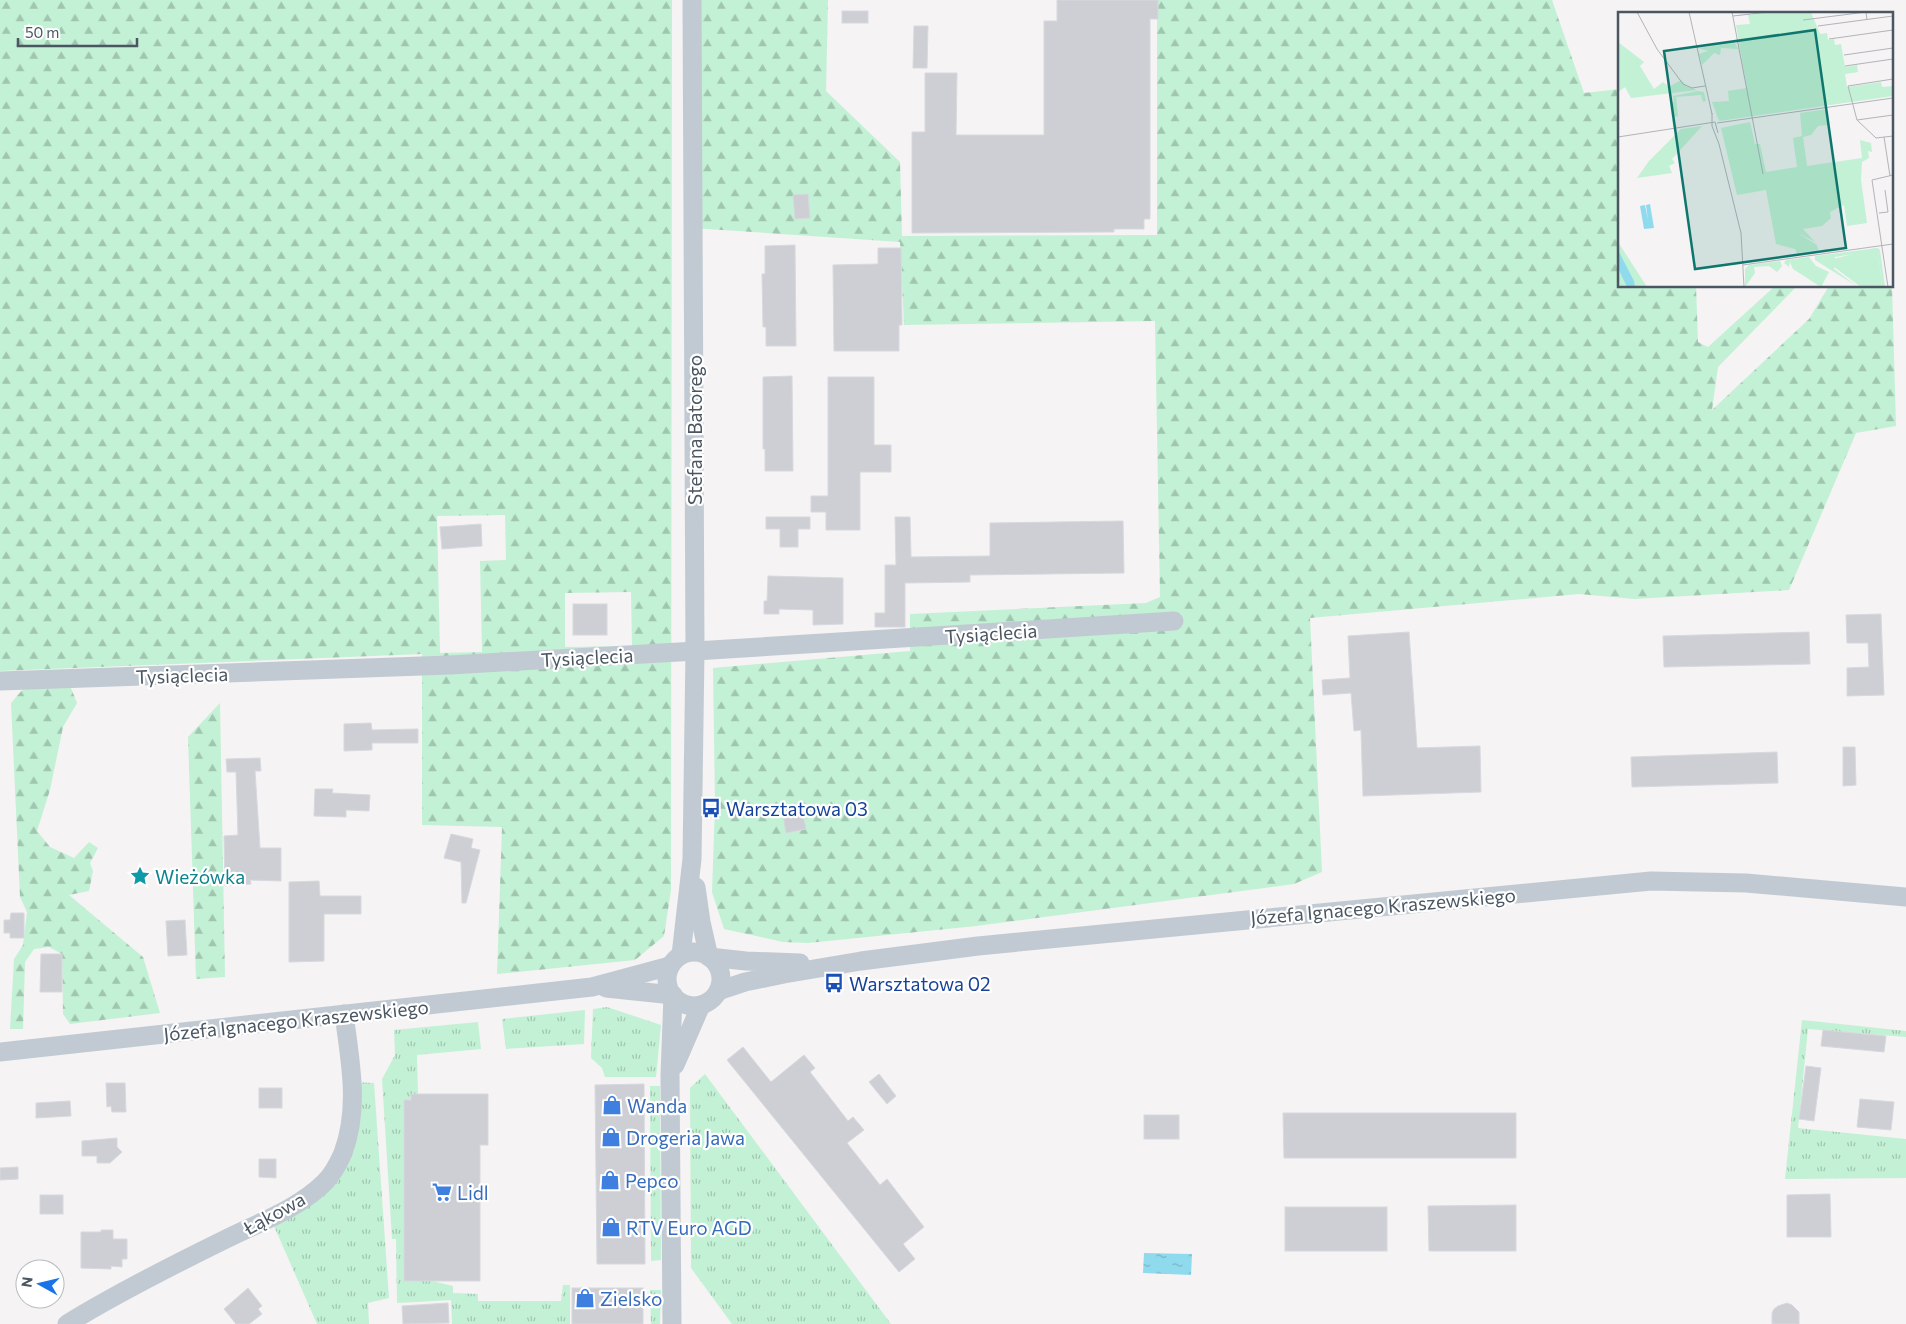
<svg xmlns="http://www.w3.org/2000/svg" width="1906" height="1324" viewBox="0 0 1906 1324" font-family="Commissioner,sans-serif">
  <defs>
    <pattern id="grass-tufts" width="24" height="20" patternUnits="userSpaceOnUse" patternTransform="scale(1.25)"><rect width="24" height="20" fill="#c3f1d5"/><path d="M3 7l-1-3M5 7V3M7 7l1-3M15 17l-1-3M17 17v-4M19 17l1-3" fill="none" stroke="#a0c6b0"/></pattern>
    <pattern id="forest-firs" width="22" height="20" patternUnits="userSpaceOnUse" patternTransform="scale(1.25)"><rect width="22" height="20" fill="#c3f1d5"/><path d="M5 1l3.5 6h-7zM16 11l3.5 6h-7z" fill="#a0c6b0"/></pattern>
    <pattern id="water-ripples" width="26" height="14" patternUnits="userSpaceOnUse" patternTransform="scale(1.25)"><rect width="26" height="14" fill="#90daee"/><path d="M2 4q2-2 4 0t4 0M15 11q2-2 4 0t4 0" fill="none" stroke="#78b4c4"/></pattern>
  </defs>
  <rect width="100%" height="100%" fill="#f5f3f3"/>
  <!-- grass -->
  <g fill="url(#grass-tufts)">
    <polygon points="607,1007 661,1025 656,1077 605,1077 602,1068 591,1058 593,1009"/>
    <polygon points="585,1010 584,1044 506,1049 502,1019"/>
    <polygon points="1802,1020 1906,1031 1906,1037 1808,1029 1798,1128 1906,1139 1906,1178 1785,1179"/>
    <polygon points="478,1022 481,1049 417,1055 418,1094 411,1094 404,1281 432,1281 453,1286 453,1293 478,1294 478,1301 561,1301 563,1285 570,1285 570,1324 452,1324 451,1300 397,1303 396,1239 392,1239 382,1079 395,1055 394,1030"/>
    <polygon points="705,1074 891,1324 732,1324 691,1268 690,1088"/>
    <polygon points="352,1082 374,1083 389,1298 368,1303 369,1324 317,1324 270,1217 285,1210 342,1154"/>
    <polygon points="650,1086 660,1086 661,1260 651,1261"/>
    <polygon points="650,1290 661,1290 660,1324 651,1324"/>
  </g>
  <!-- forest -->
  <g fill="url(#forest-firs)" fill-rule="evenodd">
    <path d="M0,0H672L671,890L664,936L635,960L497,974L502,827L422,825V654L0,671ZM505,515L506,560L480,561L482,652L440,653L437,516ZM631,592L632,646L565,647V593Z"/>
    <polygon points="692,0 828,0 826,91 900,162 902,236 1157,235 1157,0 1552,0 1584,93 1620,89 1620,286 1696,286 1698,342 1708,347 1775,286 1797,286 1718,367 1712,410 1809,319 1829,286 1892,286 1896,426 1856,433 1789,590 1635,599 1579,594 1310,618 1322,872 1294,884 976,926 808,943 783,942 724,929 712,892 715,805 713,668 910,651 910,614 1146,603 1160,597 1155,321 904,325 900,242 692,228"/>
    <polygon points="24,688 71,688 77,703 63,727 50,790 37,831 50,847 74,858 89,842 98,848 90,863 93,871 89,891 69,895 143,957 160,1013 70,1024 63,1014 62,954 49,947 34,949 25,962 23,1029 10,1029 14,959 23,945 27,912 20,897 11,703"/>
    <polygon points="220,703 225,977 196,979 188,737"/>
  </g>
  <!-- water -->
  <polygon fill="url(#water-ripples)" points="1144,1253 1192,1254 1191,1275 1143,1273"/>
  <!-- building -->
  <g fill="#cdcfd5" stroke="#d7d9de">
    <polygon points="1057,0 1158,0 1158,19 1150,19 1150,219 1144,219 1144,229 1114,229 1114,232 912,233 912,132 925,132 925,73 957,73 956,135 1044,135 1044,21 1057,21"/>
    <rect x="842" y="11" width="26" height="12"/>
    <polygon points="914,26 928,26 927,68 913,68"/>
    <polygon points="808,194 810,218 795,219 793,195"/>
    <polygon points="795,245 796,346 766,346 766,327 763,327 762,274 765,274 765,246"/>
    <polygon points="878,248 901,248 902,325 899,325 899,351 834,351 833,265 878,264"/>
    <polygon points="792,376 793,471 765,471 765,449 763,449 763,377"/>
    <polygon points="828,377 874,377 874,445 891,445 891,472 860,472 860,530 826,530 826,512 811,512 811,496 828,496"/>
    <polygon points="766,517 810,517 810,529 798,529 798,547 780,547 780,529 766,529"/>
    <polygon points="895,517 910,517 911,557 990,556 990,523 1123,521 1124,573 970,575 970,582 905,583 905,627 875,627 875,613 885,613 885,565 896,565"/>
    <polygon points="481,524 482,546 442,549 440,527"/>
    <polygon points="768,576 843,578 843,624 813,625 813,610 779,609 779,614 764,614 764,601 767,601"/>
    <rect x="573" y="604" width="34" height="31"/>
    <polygon points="1881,614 1884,695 1847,696 1847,668 1869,667 1868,643 1847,643 1846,615"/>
    <polygon points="1409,632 1417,748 1480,746 1481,792 1363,796 1361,730 1354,731 1351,693 1323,695 1322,680 1350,678 1348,636"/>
    <polygon points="1809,632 1810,664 1664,667 1663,636"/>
    <polygon points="371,723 372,730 418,729 418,743 372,743 372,750 344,751 344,724"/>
    <polygon points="1843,747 1855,747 1856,785 1843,786"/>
    <polygon points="1777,752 1778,783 1632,787 1631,757"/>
    <polygon points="260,758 261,771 255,771 260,848 281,848 281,881 250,880 251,884 225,886 224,836 238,835 236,772 227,772 226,759"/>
    <polygon points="315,789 333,789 332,793 370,795 369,811 346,810 346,817 314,816"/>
    <polygon points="801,806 806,829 786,833 782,809"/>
    <polygon points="451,834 473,839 471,848 480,850 466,903 462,903 461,862 444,858"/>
    <polygon points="319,881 320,896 361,896 361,914 324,914 324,961 289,962 289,882"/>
    <polygon points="11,913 24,913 24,938 10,938 10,933 4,933 4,920 10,920"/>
    <polygon points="185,920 187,955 168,956 166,921"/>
    <polygon points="41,954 62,954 62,992 40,992"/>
    <polygon points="1823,1030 1886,1036 1884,1052 1821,1046"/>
    <polygon points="743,1047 771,1082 804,1055 815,1068 810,1072 848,1121 853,1117 864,1130 847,1143 880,1185 887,1179 924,1227 903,1244 915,1259 899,1272 727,1060"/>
    <polygon points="1806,1066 1821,1068 1814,1121 1799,1119"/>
    <polygon points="879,1074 896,1096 887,1104 869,1082"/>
    <polygon points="106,1083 125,1083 126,1112 112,1112 111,1106 107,1107"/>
    <polygon points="644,1084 645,1264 597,1264 595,1085"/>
    <rect x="259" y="1088" width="23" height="20"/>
    <polygon points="411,1094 488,1094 488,1145 480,1145 480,1281 404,1281 404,1100 411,1100"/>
    <polygon points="1860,1099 1894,1102 1891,1130 1857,1127"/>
    <polygon points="70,1101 71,1116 36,1118 36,1103"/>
    <polygon points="1283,1113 1516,1113 1516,1158 1284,1158"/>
    <rect x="1144" y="1115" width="35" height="24"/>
    <polygon points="117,1138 117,1147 122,1152 110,1163 97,1163 97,1156 82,1156 82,1141"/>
    <polygon points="259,1159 276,1159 276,1178 259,1177"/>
    <polygon points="18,1167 18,1179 0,1180 0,1168"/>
    <polygon points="1830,1194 1831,1237 1787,1237 1787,1195"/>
    <rect x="40" y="1195" width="23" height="19"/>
    <polygon points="1516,1205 1516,1251 1429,1251 1428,1206"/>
    <rect x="1285" y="1207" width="102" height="44"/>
    <polygon points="101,1230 113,1230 113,1239 127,1239 127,1259 122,1259 122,1267 111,1266 111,1269 81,1268 81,1232 101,1232"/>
    <polygon points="248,1288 262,1306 258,1309 262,1314 249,1324 236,1324 224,1309"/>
    <rect x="572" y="1288" width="71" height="36"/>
    <polygon points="448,1303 449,1323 403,1324 402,1306"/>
    <polygon points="1787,1303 1792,1305 1799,1312 1799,1324 1772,1324 1772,1313 1774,1309 1778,1306"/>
  </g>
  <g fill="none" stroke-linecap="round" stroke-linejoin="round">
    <!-- minor -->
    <g stroke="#c1cad2" stroke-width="19">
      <polyline points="0,681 450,665 679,652 1174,621"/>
      <polyline points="696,887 701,922 709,957"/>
      <circle cx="694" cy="979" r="27"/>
      <polyline points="681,955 692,859 695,651 692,0"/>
      <polyline points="709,957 746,961 800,963"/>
      <polyline points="606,988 673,995"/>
      <polyline points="718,991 745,982 784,974 861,961 978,946 1651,881 1746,883 1906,897"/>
      <polyline points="0,1052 592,987 670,966"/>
      <polyline points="675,1065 701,1005"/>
      <path d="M67,1324C117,1293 171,1266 224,1240C258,1223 298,1209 325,1182C332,1175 339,1162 343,1153C360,1107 350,1061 344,1014"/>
      <polyline points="672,1324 670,1075 673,995"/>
    </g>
  </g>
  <!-- icons -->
  <defs>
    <symbol id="bus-bare" viewBox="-9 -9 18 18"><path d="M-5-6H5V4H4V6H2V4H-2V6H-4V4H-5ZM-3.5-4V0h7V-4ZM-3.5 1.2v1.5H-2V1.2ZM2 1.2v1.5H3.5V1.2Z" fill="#1a4fb4" stroke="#fff" stroke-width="2.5" paint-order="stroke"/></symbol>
    <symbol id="sight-bare" viewBox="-9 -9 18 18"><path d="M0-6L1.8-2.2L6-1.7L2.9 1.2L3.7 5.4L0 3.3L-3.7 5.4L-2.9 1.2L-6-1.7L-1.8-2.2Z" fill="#0f9aa8" stroke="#fff" stroke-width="2.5" paint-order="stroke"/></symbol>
    <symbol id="shop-bare" viewBox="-9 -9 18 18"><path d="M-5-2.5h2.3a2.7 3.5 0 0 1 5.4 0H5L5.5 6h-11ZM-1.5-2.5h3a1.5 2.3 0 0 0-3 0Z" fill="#3f7fe0" stroke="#fff" stroke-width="2.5" paint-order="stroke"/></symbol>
    <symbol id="supermarket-bare" viewBox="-9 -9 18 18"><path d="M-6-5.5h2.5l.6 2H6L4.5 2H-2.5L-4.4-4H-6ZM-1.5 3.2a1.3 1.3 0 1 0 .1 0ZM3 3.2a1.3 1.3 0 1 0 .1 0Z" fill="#3f7fe0" stroke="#fff" stroke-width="2.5" paint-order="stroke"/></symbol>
  </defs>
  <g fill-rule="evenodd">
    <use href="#bus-bare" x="697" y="794" width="28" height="28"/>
    <use href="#sight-bare" x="126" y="862" width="28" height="28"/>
    <use href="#bus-bare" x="820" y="969" width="28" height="28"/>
    <use href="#shop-bare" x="598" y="1091" width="28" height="28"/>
    <use href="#shop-bare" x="597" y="1123" width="28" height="28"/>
    <use href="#shop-bare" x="596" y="1166" width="28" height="28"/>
    <use href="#supermarket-bare" x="428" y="1178" width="28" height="28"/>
    <use href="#shop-bare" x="597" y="1213" width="28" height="28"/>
    <use href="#shop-bare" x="571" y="1284" width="28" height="28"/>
  </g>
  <g text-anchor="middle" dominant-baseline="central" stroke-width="4.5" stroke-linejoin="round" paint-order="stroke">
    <!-- street labels -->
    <g font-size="19" fill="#4a5661" stroke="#fff">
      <text transform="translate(694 430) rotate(-90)">Stefana Batorego</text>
      <text transform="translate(991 633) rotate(-4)">Tysiąclecia</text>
      <text transform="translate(587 657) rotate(-3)">Tysiąclecia</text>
      <text transform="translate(182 675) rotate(-2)">Tysiąclecia</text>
      <text transform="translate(1383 906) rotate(-5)">Józefa Ignacego Kraszewskiego</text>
      <text transform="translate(296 1020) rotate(-6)">Józefa Ignacego Kraszewskiego</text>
      <text transform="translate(274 1213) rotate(-29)">Łąkowa</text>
    </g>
    <!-- transit labels -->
    <g font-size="19" fill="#164399" stroke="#fff" text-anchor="start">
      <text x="726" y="808">Warsztatowa 03</text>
      <text x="849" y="983">Warsztatowa 02</text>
    </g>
    <!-- culture labels -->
    <g font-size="19" fill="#0d838f" stroke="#fff" text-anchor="start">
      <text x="155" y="876">Wieżówka</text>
    </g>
    <!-- shop labels -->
    <g font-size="19" fill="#366cbe" stroke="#fff" text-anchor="start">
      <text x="627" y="1105">Wanda</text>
      <text x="626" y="1137">Drogeria Jawa</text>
      <text x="625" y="1180">Pepco</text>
      <text x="457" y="1192">Lidl</text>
      <text x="626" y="1227">RTV Euro AGD</text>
      <text x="600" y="1298">Zielsko</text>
    </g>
  </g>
  <!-- overview -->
  <g transform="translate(1618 12)">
    <rect width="275" height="275" fill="#f5f3f3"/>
    <path d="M0,30L26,50L22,54L36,77L45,70L51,75L63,68L68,74L79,78L13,86L7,75L0,80ZM80,79L86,80L88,89L85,90L83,83L58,85L60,104L54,105L56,113L60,114L55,115L52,91L56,90L55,84ZM84,114L54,147L57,151L51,154L54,161L19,166L31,149L63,117ZM0,230L29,275H0ZM260,236L262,238L267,275H264L260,238L217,245L216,257L240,275L197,248V244ZM191,245L198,254L211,260L203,275L175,257L172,250L171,255L166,251L168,248ZM162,249L164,254L159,260L151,254L136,255L137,261L127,275V257L131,253Z" fill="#c3f1d5"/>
    <path d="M154,0H193L202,22L209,21L210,28L216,27L217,33L223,32L227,55L239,53L240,60L227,62L229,75L263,70L264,75L275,74V84L101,109L94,90L111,89L110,79L129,76L118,13L132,12L130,3ZM117,31L120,37L103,36L102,43L96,41L84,53L81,42L90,39L80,36ZM209,97L210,113L200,114L193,123L185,125L189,154L244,146L242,128L253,131L254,140L250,139L251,146L244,150L243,168L249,211L229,214L226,193L212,200L213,206L204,214L185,217L197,230L178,220L199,233L200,238L179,241L177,237L158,232L148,178L119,183L103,116L132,110L137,132H142L148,160L179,155L175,126L184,124L182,101ZM257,236L260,237L264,275H243L208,249Z" fill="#c3f1d5"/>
    <path d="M32,192L36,216L26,217L22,194L27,193L30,208L28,193ZM0,238L16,269L17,275H9L0,256Z" fill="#90daee"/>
    <path fill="none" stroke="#b1b4b9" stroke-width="1" d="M19,0L39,37L65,72L74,76L87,74M71,0L94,102M114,0L145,162M115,4L151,0M185,8L248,0L249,8M200,14L275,4M211,27L275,18M226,43L275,36M227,54L275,47M275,67L230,74L239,108L258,126L275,124M94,101V114L101,132L123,221L126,275M239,108L275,103M99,111L275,86M0,125L97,110L100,121M266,125L272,164M261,201L270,200L267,178M125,253L275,232M270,275L254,168L275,163"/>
    <path fill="#0f766e" fill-opacity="0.15" stroke="#0f766e" stroke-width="2.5" d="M197,18L228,236L77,257L46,39Z"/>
    <rect width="275" height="275" fill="none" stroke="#4a5661" stroke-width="2.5"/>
  </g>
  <!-- north arrow -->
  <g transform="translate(40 1284) rotate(278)"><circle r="24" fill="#ffffff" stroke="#b7bbc0"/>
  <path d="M0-4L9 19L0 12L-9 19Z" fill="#1a73e8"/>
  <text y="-8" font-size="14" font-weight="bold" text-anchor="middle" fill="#4a5661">N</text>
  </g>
  <!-- scale -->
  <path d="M18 38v8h119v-8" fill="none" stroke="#4a5661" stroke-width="2.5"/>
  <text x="25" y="38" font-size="15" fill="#4a5661" stroke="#ffffff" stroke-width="4" paint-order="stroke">50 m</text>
</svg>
